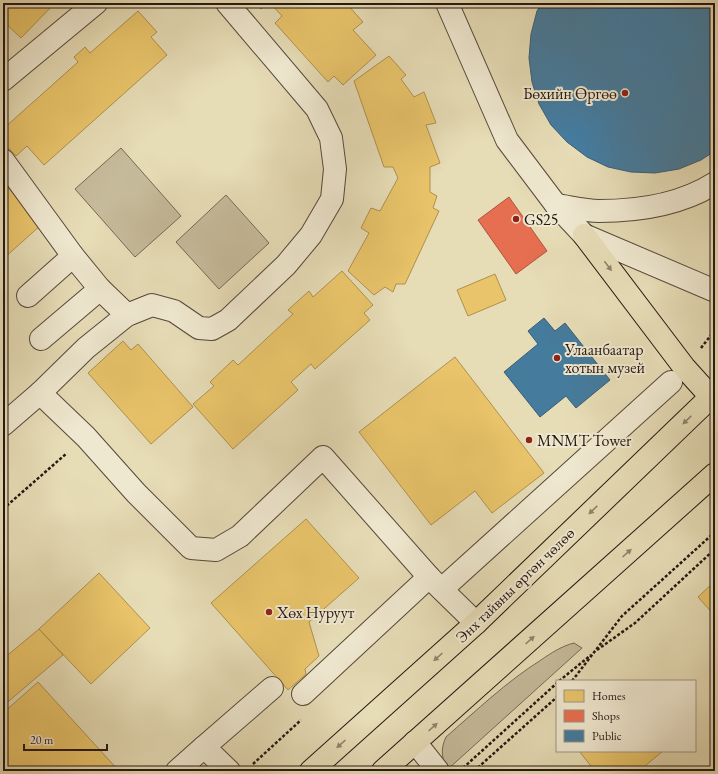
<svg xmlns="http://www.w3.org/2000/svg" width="718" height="774" viewBox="0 0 718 774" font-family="'EB Garamond',serif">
  <rect width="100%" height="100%" fill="#e6dcb6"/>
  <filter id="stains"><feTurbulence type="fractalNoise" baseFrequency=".005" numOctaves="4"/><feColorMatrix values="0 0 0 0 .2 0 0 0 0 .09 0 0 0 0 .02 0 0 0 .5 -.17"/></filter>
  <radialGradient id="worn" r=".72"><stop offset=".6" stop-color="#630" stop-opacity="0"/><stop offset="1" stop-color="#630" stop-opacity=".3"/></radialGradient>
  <!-- green -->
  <g fill="#c5ba9a" stroke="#756856">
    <polygon points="121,148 181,216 135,257 75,189"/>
    <polygon points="226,195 269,243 219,289 176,242"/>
    <path d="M574,643L582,648L447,770C442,758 440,750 446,737C477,710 506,682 541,660C551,653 562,646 574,643Z"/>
  </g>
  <!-- homes -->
  <g fill="#e9c46a" stroke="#ae904f">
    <polygon points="3,3 55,3 21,38 3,21"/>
    <polygon points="255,3 268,3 261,9"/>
    <polygon points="270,3 332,3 337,8 342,3 346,3 363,22 353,30 376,55 343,85 334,76 328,82 275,23 282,16"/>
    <polygon points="138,11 157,32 151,37 167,55 44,165 27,146 16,156 3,142 3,129 78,62 74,57 85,47 90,53"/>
    <polygon points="389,56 406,75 401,79 414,97 424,92 436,123 426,125 440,163 430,167 430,192 437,196 433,208 439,211 405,284 396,284 393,292 385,287 374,295 348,271 369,233 361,228 371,208 380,211 398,178 393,167 384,167 354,81"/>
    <polygon points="3,182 41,225 3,259"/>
    <polygon points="342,271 373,305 364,313 370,320 315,369 311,364 291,382 298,390 233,449 193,404 214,386 210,382 233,360 238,365 293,314 288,310 309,291 313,297"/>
    <polygon points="495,274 506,300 468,316 457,290"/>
    <polygon points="123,341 131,350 138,344 193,407 151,444 88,373"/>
    <polygon points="455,357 544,473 492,513 475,491 431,525 359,432"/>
    <polygon points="306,519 359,578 309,622 319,656 305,669 306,674 288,690 211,603"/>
    <polygon points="99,573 150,628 91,684 39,629"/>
    <polygon points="715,581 715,616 698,597"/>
    <polygon points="39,629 63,655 3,706 3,659"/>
    <polygon points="38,682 119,771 3,771 3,713"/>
    <polygon points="579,751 663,751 639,771 595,771"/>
  </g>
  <!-- shops -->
  <polygon fill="#e76f51" stroke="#ad543e" points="509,197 547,251 516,274 478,220"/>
  <!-- public -->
  <g fill="#457b9d" stroke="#3b5d73">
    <polygon points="542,3 715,3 715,151 701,160 679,169 655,173 631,172 608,167 587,157 567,142 551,125 539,104 532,82 529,58 531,34 537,11"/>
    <polygon points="544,318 555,331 565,323 610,380 576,408 566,396 540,417 504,372 538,344 528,331"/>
  </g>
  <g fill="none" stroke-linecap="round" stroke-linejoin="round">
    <defs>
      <g id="minor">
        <polyline points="447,3 507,140 556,205 584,235 715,291"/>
        <polyline points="3,80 96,3"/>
        <polyline points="3,160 73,256 100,289 127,315"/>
        <path d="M556,205C570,207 585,211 599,211C638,211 682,204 715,183"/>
        <polyline points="28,296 73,256"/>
        <polyline points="41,339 100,289"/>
        <polyline points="40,393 86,437 136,493 191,548 216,550 240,536 323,457 429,577 476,623"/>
        <polyline points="3,425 40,393 86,348 127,315 152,305 174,311 199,328 212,329 228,320 286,265 311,235 332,199 335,169 331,138 317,109 227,3"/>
        <polyline points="442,589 671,382"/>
        <polyline points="303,694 429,577"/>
        <polyline points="415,742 438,771"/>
        <polyline points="204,747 272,688"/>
        <polyline points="177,771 204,747 229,771"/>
      </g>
      <g id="highway">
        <polyline points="584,235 684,367 711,397"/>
        <polyline points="311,771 476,623 715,393"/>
        <polyline points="383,771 715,474"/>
      </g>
    </defs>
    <!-- minor casing -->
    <use href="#minor" stroke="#55483a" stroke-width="24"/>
    <!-- highway casing -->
    <use href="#highway" stroke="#251611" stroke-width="24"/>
    <!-- path -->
    <g stroke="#251611" stroke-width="2.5" stroke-dasharray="3 2" stroke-linecap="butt">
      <polyline points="712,246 715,247"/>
      <polyline points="711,336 715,340"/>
      <polyline points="701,348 715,330"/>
      <polyline points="3,509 67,453"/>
      <polyline points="597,650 635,623 715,549"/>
      <polyline points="559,681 591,655"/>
      <polyline points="572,681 622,616 715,532"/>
      <polyline points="253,764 301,720"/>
      <polyline points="463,768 557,683"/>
      <polyline points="474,771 557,697"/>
    </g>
    <!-- minor -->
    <use href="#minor" stroke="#efe8d0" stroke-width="22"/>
    <!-- highway -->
    <use href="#highway" stroke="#e6dcb6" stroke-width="22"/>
  </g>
  <!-- one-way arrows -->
  <defs><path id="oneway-solid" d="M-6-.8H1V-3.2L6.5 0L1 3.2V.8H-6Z"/></defs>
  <g fill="#8f836c">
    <use href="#oneway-solid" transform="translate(608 266) rotate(53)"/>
    <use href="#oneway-solid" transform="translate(687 420) rotate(136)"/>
    <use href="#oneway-solid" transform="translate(593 510) rotate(136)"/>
    <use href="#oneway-solid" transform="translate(627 553) rotate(-42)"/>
    <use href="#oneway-solid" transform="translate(530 640) rotate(-42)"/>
    <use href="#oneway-solid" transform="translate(438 657) rotate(138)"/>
    <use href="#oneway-solid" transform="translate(433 727) rotate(-42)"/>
    <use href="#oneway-solid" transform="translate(341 744) rotate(138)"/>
  </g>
  <!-- markers -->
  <g fill="#8f2418" stroke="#efe8d0" stroke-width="1.5">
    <circle cx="625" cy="93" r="4"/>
    <circle cx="516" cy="219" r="4"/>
    <circle cx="557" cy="358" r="4"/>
    <circle cx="529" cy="440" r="4"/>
    <circle cx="269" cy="612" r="4"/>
  </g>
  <g text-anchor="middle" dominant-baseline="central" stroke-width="4" stroke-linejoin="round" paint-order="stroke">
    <!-- poi labels -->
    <g font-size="16" fill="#251611" stroke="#efe8d0" text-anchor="start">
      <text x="617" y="93" text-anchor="end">Бөхийн Өргөө</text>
      <text x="524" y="219">GS25</text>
      <text x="565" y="349">Улаанбаатар<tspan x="565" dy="18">хотын музей</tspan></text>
      <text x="537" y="440">MNMT Tower</text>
      <text x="277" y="612">Хөх Нуруут</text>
    </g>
    <!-- street labels -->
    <g font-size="16" fill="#251611" stroke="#efe8d0">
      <text transform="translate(515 585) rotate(-44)">Энх тайвны өргөн чөлөө</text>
    </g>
  </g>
  <!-- margin -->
  <rect width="718" height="774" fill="none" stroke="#e6dcb6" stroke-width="16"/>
  <rect x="4" y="4" width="710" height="766" fill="none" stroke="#251611" stroke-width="2"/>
  <rect x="8" y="8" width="702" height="758" fill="none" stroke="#251611"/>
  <!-- legend -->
  <rect x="556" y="680" width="140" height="72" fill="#efe8d0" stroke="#9e9484"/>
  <rect x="564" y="690" width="20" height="12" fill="#e9c46a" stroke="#9e9484"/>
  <text x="592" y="700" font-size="12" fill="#251611">Homes</text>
  <rect x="564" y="710" width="20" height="12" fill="#e76f51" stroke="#9e9484"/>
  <text x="592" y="720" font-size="12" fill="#251611">Shops</text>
  <rect x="564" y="730" width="20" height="12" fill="#457b9d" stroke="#9e9484"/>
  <text x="592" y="740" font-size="12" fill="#251611">Public</text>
  <!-- scale -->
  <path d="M24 744v6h83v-6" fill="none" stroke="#251611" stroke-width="2"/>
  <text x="30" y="744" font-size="12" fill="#251611" stroke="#efe8d0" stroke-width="3" paint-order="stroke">20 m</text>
  <rect width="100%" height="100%" filter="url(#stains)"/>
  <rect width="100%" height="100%" fill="url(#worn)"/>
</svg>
